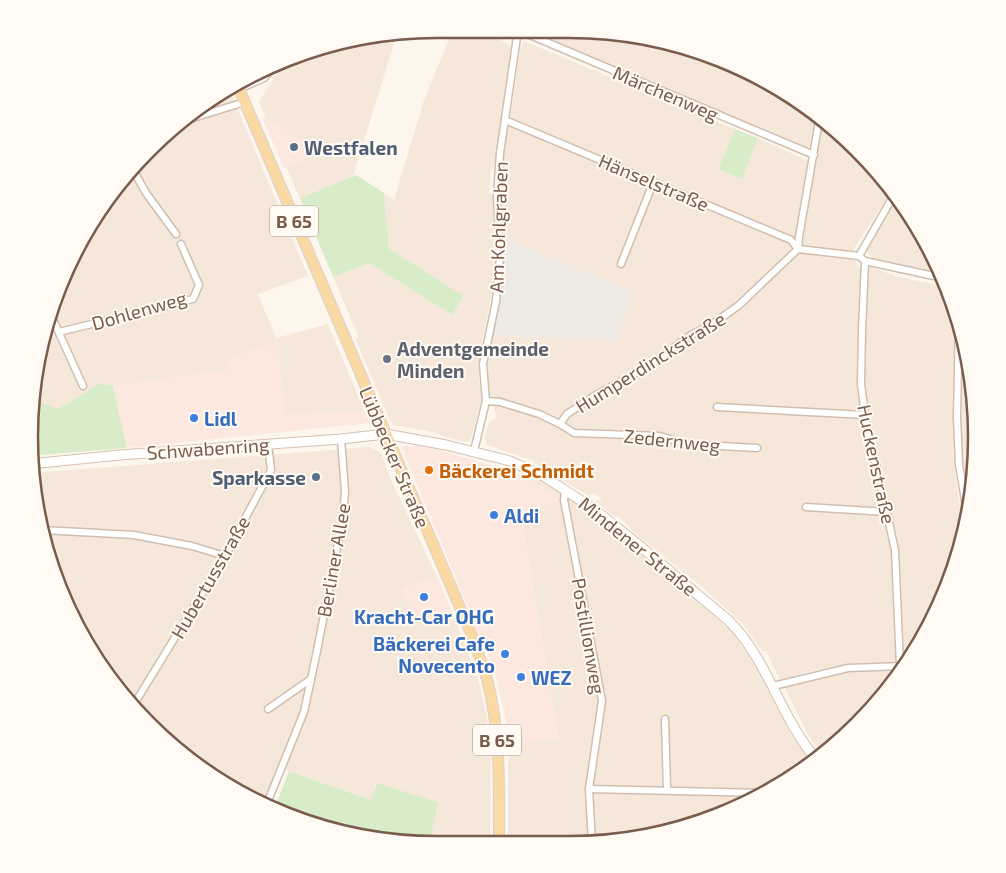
<svg xmlns="http://www.w3.org/2000/svg" width="1006" height="873" viewBox="0 0 1006 873" font-family="'Exo 2',sans-serif">
  <rect width="100%" height="100%" fill="#fdf6ec"/>
  <!-- residential -->
  <g fill="#f5e8da">
    <polygon points="453,29 483,30 511,46 494,170 491,168 489,192 493,195 494,267 491,298 480,352 479,378 482,398 470,442 466,442 444,437 444,436 427,431 392,425 355,338 359,337 333,277 369,263 452,315 464,297 389,249 384,193 394,200 423,103"/>
    <polygon points="527,30 623,32 750,71 816,112 811,146 805,148"/>
    <polygon points="397,34 353,176 300,198 286,167 320,153 266,118 259,102 285,60 331,43"/>
    <polygon points="526,42 735,129 718,169 741,179 758,138 806,160 816,155 823,118 876,168 892,190 851,253 859,266 868,269 871,267 898,277 929,283 943,287 951,302 956,322 953,383 953,457 964,536 963,542 935,617 906,664 896,663 893,666 864,663 851,663 808,672 780,680 766,651 762,651 742,623 702,587 637,535 618,516 615,517 595,501 602,500 600,497 593,493 589,496 534,463 534,461 487,445 485,438 489,423 496,417 493,401 489,399 487,387 487,366 500,299 503,270 503,237 501,236 501,201 503,153 511,112 521,46 523,43"/>
    <polygon points="271,65 259,76 249,80 248,77 256,71"/>
    <polygon points="229,89 308,276 258,294 276,338 328,324 364,410 285,416 277,342 227,370 113,386 100,383 58,409 32,399 32,383 60,280 113,189 168,130"/>
    <polygon points="897,197 923,233 942,275 878,260 870,256 864,247"/>
    <polygon points="965,345 974,384 976,463 970,504 964,473 960,462 962,416 961,381"/>
    <polygon points="370,447 381,453 392,482 437,577 402,589 414,619 455,620 478,679 487,718 491,758 490,844 430,844 438,802 376,783 372,800 278,767 262,803 210,775 148,725 84,641 50,567 32,473"/>
    <polygon points="516,473 566,490 632,544 732,632 754,663 793,738 813,762 773,790 700,823 596,843 508,844 508,766 511,743 559,740 521,514 558,501 556,495"/>
    <polygon points="851,670 901,672 893,685 838,743 822,755 807,733 784,686"/>
  </g>
  <!-- commercial -->
  <g fill="#fde8e0">
    <polygon points="262,117 265,117 320,153 284,168"/>
    <polygon points="278,341 285,416 364,410 370,423 127,448 113,386 227,370 231,357"/>
    <polygon points="401,446 421,446 443,451 516,473 556,495 558,501 521,514 559,740 511,743 496,675"/>
    <polygon points="437,577 455,620 414,619 402,589"/>
  </g>
  <!-- industrial -->
  <polygon fill="#efe9e4" points="503,237 634,292 617,341 493,335 502,289"/>
  <!-- green -->
  <g fill="#d8ecc9">
    <polygon points="735,129 758,138 742,179 718,169"/>
    <polygon points="356,175 384,193 389,249 464,296 452,315 369,263 333,277 300,198"/>
    <polygon points="100,383 113,386 127,448 30,456 32,399 58,409"/>
    <polygon points="289,771 371,800 377,783 438,802 430,844 357,836 281,813 274,810"/>
  </g>
  <g fill="none" stroke-linecap="round" stroke-linejoin="round">
    <defs>
      <g id="street">
        <polyline points="518,30 814,155"/>
        <polyline points="239,89 264,78 278,62"/>
        <polyline points="505,120 791,240 798,249"/>
        <polyline points="180,122 245,102"/>
        <polyline points="132,168 146,193 176,234"/>
        <polyline points="798,249 859,256 865,261 943,278"/>
        <polyline points="798,249 799,237 820,115"/>
        <polyline points="859,256 895,193"/>
        <polyline points="865,261 862,331 861,384 865,415 895,550 900,666"/>
        <polyline points="621,264 653,183"/>
        <polyline points="51,315 83,386"/>
        <polyline points="959,319 957,417 959,465 965,500 966,523"/>
        <polyline points="59,332 193,299 199,285 181,244"/>
        <polyline points="486,401 500,402 539,414 560,424 574,433 660,436 685,444 757,448"/>
        <polyline points="717,407 865,415"/>
        <polyline points="560,424 567,414 596,395 645,368 691,335 711,325 738,306 798,249"/>
        <polyline points="474,451 486,401 483,364 496,301 500,257 497,197 500,153 518,30"/>
        <polyline points="565,490 564,500 602,701 589,789 592,843"/>
        <polyline points="806,507 887,512"/>
        <polyline points="43,530 134,535 192,546 225,556"/>
        <polyline points="773,686 848,668 904,666"/>
        <polyline points="133,706 225,556 271,470 268,444"/>
        <polyline points="268,709 311,679"/>
        <polyline points="665,719 667,789"/>
        <polyline points="589,789 767,793"/>
        <polyline points="266,806 304,712 317,651 343,517 345,491 341,439"/>
      </g>
      <path id="secondary" d="M30,464L120,455L341,439L386,434L446,445L510,461L545,477L594,509L634,541L728,620C768,659 780,717 816,759"/>
      <path id="primary" d="M237,84L473,638C477,652 483,665 487,679C501,733 499,789 499,844"/>
    </defs>
    <!-- street casing -->
    <use href="#street" stroke="#d1beb0" stroke-width="9"/>
    <!-- secondary casing -->
    <use href="#secondary" stroke="#d6c0b0" stroke-width="11"/>
    <!-- primary casing -->
    <use href="#primary" stroke="#dad1cd" stroke-width="12"/>
    <!-- street -->
    <use href="#street" stroke="#fff" stroke-width="6"/>
    <!-- secondary -->
    <use href="#secondary" stroke="#fff" stroke-width="9"/>
    <!-- primary -->
    <use href="#primary" stroke="#fbd9a5" stroke-width="10"/>
  </g>
  <!-- markers -->
  <g fill="#5c6f8a" stroke="#fffaf3" stroke-width="2">
    <circle cx="294" cy="147" r="5"/>
    <circle cx="316" cy="477" r="5"/>
  </g>
  <circle fill="#6b7280" stroke="#fffaf3" stroke-width="2" cx="387" cy="359" r="5"/>
  <g fill="#3f7fe0" stroke="#fffaf3" stroke-width="2">
    <circle cx="194" cy="418" r="5"/>
    <circle cx="494" cy="515" r="5"/>
    <circle cx="424" cy="597" r="5"/>
    <circle cx="505" cy="654" r="5"/>
    <circle cx="521" cy="677" r="5"/>
  </g>
  <circle fill="#e8710a" stroke="#fffaf3" stroke-width="2" cx="429" cy="470" r="5"/>
  <g text-anchor="middle" dominant-baseline="central" stroke-width="4" stroke-linejoin="round" paint-order="stroke">
    <!-- shield labels -->
    <g fill="#fffaf3" stroke="#a28b7f" stroke-width="1">
      <rect x="270" y="205.5" width="48" height="31" rx="4"/>
      <rect x="473" y="724.5" width="48" height="31" rx="4"/>
    </g>
    <g font-size="18" font-weight="bold" fill="#7a5c4d">
      <text x="294" y="221">B 65</text>
      <text x="497" y="740">B 65</text>
    </g>
    <!-- street labels -->
    <g font-size="19" fill="#7a5c4d" stroke="#fffaf3">
      <text transform="translate(666 93) rotate(23)">Märchenweg</text>
      <text transform="translate(654 182) rotate(23)">Hänselstraße</text>
      <text transform="translate(498 227) rotate(-88)">Am Kohlgraben</text>
      <text transform="translate(139 310) rotate(-16)">Dohlenweg</text>
      <text transform="translate(650 362) rotate(-32)">Humperdinckstraße</text>
      <text transform="translate(672 440) rotate(6)">Zedernweg</text>
      <text transform="translate(208 448) rotate(-4)">Schwabenring</text>
      <text transform="translate(395 457) rotate(67)">Lübbecker Straße</text>
      <text transform="translate(877 464) rotate(78)">Huckenstraße</text>
      <text transform="translate(638 546) rotate(39)">Mindener Straße</text>
      <text transform="translate(333 560) rotate(-80)">Berliner Allee</text>
      <text transform="translate(210 577) rotate(-60)">Hubertusstraße</text>
      <text transform="translate(589 636) rotate(80)">Postillionweg</text>
    </g>
    <!-- service labels -->
    <g font-size="19" font-weight="bold" fill="#4e5e75" stroke="#fffaf3" text-anchor="start">
      <text x="304" y="147">Westfalen</text>
      <text x="306" y="477" text-anchor="end">Sparkasse</text>
    </g>
    <!-- worship labels -->
    <g font-size="19" font-weight="bold" fill="#5b616d" stroke="#fffaf3" text-anchor="start">
      <text x="397" y="348">Adventgemeinde<tspan x="397" dy="22">Minden</tspan></text>
    </g>
    <!-- shop labels -->
    <g font-size="19" font-weight="bold" fill="#366cbe" stroke="#fffaf3" text-anchor="start">
      <text x="204" y="418">Lidl</text>
      <text x="504" y="515">Aldi</text>
      <text x="424" y="616" text-anchor="middle">Kracht-Car OHG</text>
      <text x="495" y="643" text-anchor="end">Bäckerei Cafe<tspan x="495" dy="22">Novecento</tspan></text>
      <text x="531" y="677">WEZ</text>
    </g>
    <!-- food labels -->
    <g font-size="19" font-weight="bold" fill="#c56008" stroke="#fffaf3" text-anchor="start">
      <text x="439" y="470">Bäckerei Schmidt</text>
    </g>
  </g>
  <!-- crop -->
  <path d="M0 0H1006V873H0ZM437 38H569A399 399 0 0 1 968 437V437A399 399 0 0 1 569 836H437A399 399 0 0 1 38 437V437A399 399 0 0 1 437 38Z" fill="#fffaf3" fill-rule="evenodd"/>
  <path fill="none" stroke="#7a5c4d" stroke-width="2.5" d="M437 38H569A399 399 0 0 1 968 437V437A399 399 0 0 1 569 836H437A399 399 0 0 1 38 437V437A399 399 0 0 1 437 38Z"/>
</svg>
